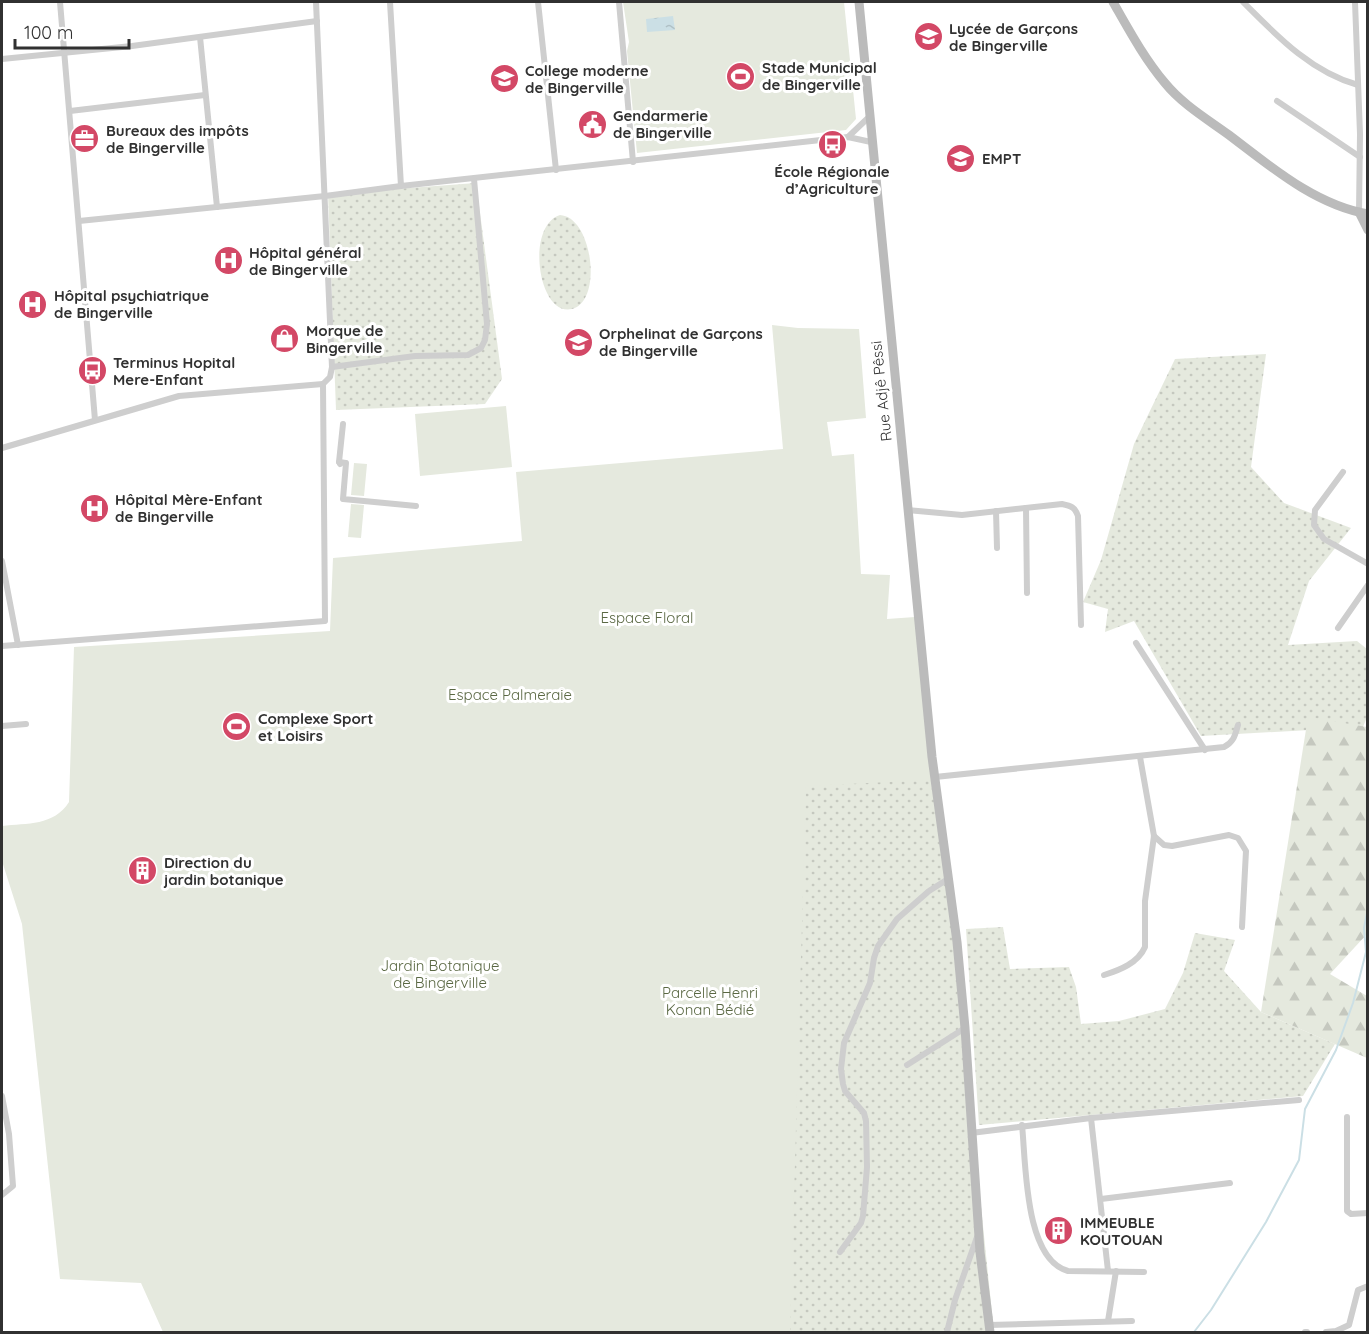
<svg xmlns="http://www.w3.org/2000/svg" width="1369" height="1334" viewBox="0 0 1369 1334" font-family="Quicksand,sans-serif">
  <defs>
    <pattern id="grass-dots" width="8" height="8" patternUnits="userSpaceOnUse" patternTransform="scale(1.5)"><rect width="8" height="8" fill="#e5e9de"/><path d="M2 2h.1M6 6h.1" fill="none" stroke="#c5c8bf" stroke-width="1.8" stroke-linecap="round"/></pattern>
    <pattern id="forest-firs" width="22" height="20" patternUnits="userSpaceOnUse" patternTransform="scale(1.5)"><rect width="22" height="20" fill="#e5e9de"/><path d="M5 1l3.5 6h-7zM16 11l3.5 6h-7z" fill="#c5c8bf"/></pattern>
    <pattern id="water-ripples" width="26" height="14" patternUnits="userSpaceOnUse" patternTransform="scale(1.5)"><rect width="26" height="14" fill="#cbdfe5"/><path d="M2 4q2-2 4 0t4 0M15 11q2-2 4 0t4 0" fill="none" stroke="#afc0c5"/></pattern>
  </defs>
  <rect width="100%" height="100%" fill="#fff"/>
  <!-- grass -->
  <g fill="url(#grass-dots)">
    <polygon points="476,183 502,379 485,404 336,410 328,194"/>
    <path d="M560,215C593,217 603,302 572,309C538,317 525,226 560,215Z"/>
    <polygon points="1266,354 1251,467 1284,503 1351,528 1309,581 1288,645 1357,641 1367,649 1367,717 1363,727 1201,736 1134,621 1105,632 1108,609 1083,602 1101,560 1134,444 1175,359"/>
    <polygon points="936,773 994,1332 789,1332 800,779"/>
    <polygon points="1003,927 1010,969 1069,967 1076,987 1081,1024 1119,1021 1165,1009 1183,973 1195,933 1235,940 1224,971 1261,1012 1335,1044 1303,1096 979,1125 966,929"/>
  </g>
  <!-- forest -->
  <polygon fill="url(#forest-firs)" points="1308,717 1367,727 1367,934 1330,974 1367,996 1367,1058 1261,1012"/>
  <!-- green -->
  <g fill="#e5e9de">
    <polygon points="623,2 844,2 856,119 846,130 637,153 627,51 629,42"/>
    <path d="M772,325L798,328L859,329L866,418L827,422L832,456L854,454L861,574L890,575L887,619L915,617L931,780L806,786L790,1332H163L141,1283L60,1279L22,924L2,861V826C27,823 54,826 69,802L74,647L330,631L333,558L522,541L516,472L783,449Z"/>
    <polygon points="506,406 512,467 420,476 415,414"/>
    <polygon points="354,463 367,464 364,496 351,495"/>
    <polygon points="351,504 364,505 361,538 348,537"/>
  </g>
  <!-- water -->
  <polygon fill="url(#water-ripples)" points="673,16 675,30 647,32 646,19"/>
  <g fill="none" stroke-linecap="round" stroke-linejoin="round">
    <!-- stream -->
    <polyline stroke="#cbdfe5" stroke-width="2" points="1194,1332 1211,1310 1266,1222 1299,1160 1305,1109 1336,1050 1353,1003 1366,952 1364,928 1368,908"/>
    <!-- street -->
    <g stroke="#cecece" stroke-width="6">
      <polyline points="60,2 95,420"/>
      <polyline points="390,2 401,186"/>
      <polyline points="538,2 556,170"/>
      <polyline points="619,2 633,162"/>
      <path d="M1243,2C1276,35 1311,72 1358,85"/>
      <polyline points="1355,2 1360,134 1359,212"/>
      <polyline points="200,37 217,207"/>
      <polyline points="2,59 132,46 317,21"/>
      <polyline points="1277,101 1360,157"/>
      <polyline points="70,111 205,95"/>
      <polyline points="848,137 869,117"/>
      <polyline points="79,221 325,196 401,186 848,137 871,142"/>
      <polyline points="332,367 415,356 468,355 481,348 485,340 487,324 474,179"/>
      <polyline points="2,448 179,396 323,384"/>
      <polyline points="339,462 346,463 343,499 416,506"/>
      <polyline points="340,464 339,462 343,424"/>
      <polyline points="1343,472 1315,510 1314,525 1324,539 1368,564"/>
      <polyline points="1026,508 1027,593"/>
      <path d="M907,510L962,515L1062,504C1071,506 1075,507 1078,516L1081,625"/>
      <polyline points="996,511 997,548"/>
      <polyline points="2,561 18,645"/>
      <polyline points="1338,628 1368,585"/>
      <polyline points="1136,643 1205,750"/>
      <polyline points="2,646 325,621 323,384 330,377 332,367 316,2"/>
      <polyline points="2,726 26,724"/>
      <path d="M935,777L1224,747C1234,742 1235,735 1238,725"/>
      <polyline points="1154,836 1164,845 1172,846 1229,835 1238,838 1246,851 1242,927"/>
      <path d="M1104,975C1120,970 1138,963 1145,947V901L1154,836L1140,757"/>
      <polyline points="907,1065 965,1028"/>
      <polyline points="2,1096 9,1134 13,1186 2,1195"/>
      <polyline points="1347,1117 1347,1211 1351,1214 1368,1213"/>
      <polyline points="1091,1118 1108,1271"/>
      <path d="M1022,1125C1026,1162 1024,1259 1068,1271L1144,1272"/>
      <polyline points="971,1133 1091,1118 1299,1100"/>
      <polyline points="1101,1199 1230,1183"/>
      <polyline points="840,1252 861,1223 863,1216 867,1167 866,1121 864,1113 845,1091 843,1084 841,1069 844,1043 870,983 874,958 878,946 897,919 929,891 948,879"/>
      <polyline points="1108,1321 1116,1271"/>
      <polyline points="989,1325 1132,1321"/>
      <polyline points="947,1332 955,1300 977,1237"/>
      <polyline points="1305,1332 1307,1332"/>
      <polyline points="1326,1332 1336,1331 1349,1325 1358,1290 1368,1286"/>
    </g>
    <!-- secondary -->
    <g stroke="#bbb" stroke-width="9">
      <polyline points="859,2 932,757 957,942 965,1028 980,1252 990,1332"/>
      <path d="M1113,2C1129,30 1144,58 1165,83C1182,104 1207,119 1229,135C1270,166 1315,205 1368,214"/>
      <polyline points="1359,212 1368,230"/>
    </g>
  </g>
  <!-- icons -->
  <defs>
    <symbol id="school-disc" viewBox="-11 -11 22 22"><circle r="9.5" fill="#d34866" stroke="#fff"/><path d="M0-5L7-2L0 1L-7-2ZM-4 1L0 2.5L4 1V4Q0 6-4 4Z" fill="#fff"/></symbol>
    <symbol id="stadium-disc" viewBox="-11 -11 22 22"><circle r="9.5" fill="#d34866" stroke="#fff"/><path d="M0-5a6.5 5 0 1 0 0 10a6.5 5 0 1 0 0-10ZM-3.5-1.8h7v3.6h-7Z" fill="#fff"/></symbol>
    <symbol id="civic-disc" viewBox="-11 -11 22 22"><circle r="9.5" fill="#d34866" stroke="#fff"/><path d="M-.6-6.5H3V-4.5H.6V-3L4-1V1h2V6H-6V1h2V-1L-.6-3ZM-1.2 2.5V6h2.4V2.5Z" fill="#fff"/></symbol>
    <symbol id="office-disc" viewBox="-11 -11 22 22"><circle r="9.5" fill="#d34866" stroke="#fff"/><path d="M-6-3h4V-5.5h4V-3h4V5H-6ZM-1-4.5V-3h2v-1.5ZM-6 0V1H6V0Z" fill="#fff"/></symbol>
    <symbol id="bus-disc" viewBox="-11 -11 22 22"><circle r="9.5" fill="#d34866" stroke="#fff"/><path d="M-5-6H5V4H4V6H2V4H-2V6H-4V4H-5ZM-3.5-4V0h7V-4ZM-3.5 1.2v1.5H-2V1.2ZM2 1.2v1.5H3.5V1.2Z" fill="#fff"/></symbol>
    <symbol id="hospital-disc" viewBox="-11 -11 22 22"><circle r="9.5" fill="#d34866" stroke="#fff"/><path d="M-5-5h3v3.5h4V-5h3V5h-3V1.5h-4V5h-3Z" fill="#fff"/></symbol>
    <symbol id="shop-disc" viewBox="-11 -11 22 22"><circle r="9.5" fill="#d34866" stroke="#fff"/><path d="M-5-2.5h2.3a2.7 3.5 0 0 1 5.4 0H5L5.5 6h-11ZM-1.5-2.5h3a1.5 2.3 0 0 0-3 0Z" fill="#fff"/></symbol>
    <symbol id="building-disc" viewBox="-11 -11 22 22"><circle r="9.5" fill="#d34866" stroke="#fff"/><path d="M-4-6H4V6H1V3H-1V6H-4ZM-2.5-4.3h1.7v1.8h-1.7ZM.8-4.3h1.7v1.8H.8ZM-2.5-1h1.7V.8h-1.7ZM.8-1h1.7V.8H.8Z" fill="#fff"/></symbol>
  </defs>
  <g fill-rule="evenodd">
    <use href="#school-disc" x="912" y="20" width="33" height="33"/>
    <use href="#stadium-disc" x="724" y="60" width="33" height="33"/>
    <use href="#school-disc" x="488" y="62" width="33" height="33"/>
    <use href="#civic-disc" x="576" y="108" width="33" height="33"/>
    <use href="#office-disc" x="68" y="122" width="33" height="33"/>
    <use href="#bus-disc" x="816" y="128" width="33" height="33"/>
    <use href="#school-disc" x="944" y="142" width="33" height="33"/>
    <use href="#hospital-disc" x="212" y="244" width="33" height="33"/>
    <use href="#hospital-disc" x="16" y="288" width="33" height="33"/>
    <use href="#shop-disc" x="268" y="322" width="33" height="33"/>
    <use href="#school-disc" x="562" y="326" width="33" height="33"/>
    <use href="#bus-disc" x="76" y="354" width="33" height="33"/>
    <use href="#hospital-disc" x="78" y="492" width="33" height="33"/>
    <use href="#stadium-disc" x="220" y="710" width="33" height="33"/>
    <use href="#building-disc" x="126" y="854" width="33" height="33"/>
    <use href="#building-disc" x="1042" y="1214" width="33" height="33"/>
  </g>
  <g text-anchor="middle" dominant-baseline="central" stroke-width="6" stroke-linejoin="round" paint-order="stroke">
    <!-- poi labels -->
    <g font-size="15" font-weight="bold" fill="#313131" stroke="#fff" text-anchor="start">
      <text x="949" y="28">Lycée de Garçons<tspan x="949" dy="17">de Bingerville</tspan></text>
      <text x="762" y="67">Stade Municipal<tspan x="762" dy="17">de Bingerville</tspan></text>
      <text x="525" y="70">College moderne<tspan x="525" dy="17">de Bingerville</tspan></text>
      <text x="613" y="115">Gendarmerie<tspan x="613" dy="17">de Bingerville</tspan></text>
      <text x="106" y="130">Bureaux des impôts<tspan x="106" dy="17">de Bingerville</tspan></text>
      <text x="982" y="158">EMPT</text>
      <text x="832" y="171" text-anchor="middle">École Régionale<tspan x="832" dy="17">d’Agriculture</tspan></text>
      <text x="249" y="252">Hôpital général<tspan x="249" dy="17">de Bingerville</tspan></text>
      <text x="54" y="295">Hôpital psychiatrique<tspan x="54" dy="17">de Bingerville</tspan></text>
      <text x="306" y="330">Morque de<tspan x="306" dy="17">Bingerville</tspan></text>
      <text x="599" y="333">Orphelinat de Garçons<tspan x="599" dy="17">de Bingerville</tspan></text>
      <text x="113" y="362">Terminus Hopital<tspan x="113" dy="17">Mere-Enfant</tspan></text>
      <text x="115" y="499">Hôpital Mère-Enfant<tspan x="115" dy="17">de Bingerville</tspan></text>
      <text x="258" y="718">Complexe Sport<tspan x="258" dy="17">et Loisirs</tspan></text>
      <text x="164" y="862">Direction du<tspan x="164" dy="17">jardin botanique</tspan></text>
      <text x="1080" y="1222">IMMEUBLE<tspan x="1080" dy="17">KOUTOUAN</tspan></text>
    </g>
    <!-- street labels -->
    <g font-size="15" fill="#313131" stroke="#fff">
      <text transform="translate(881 391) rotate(-96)">Rue Adjê Pêssi</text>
    </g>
    <!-- park labels -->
    <g font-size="15" fill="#5a6843" stroke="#fff">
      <text x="647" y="617">Espace Floral</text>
      <text x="510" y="694">Espace Palmeraie</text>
      <text x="440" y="965">Jardin Botanique<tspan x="440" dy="17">de Bingerville</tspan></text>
      <text x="710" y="992">Parcelle Henri<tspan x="710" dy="17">Konan Bédié</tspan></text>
    </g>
  </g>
  <!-- border -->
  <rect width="1369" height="1334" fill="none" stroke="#313131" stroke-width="6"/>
  <!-- scale -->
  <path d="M15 39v9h114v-9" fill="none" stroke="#313131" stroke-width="3"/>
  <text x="24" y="39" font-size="18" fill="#313131" stroke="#ffffff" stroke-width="4.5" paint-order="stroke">100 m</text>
</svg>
